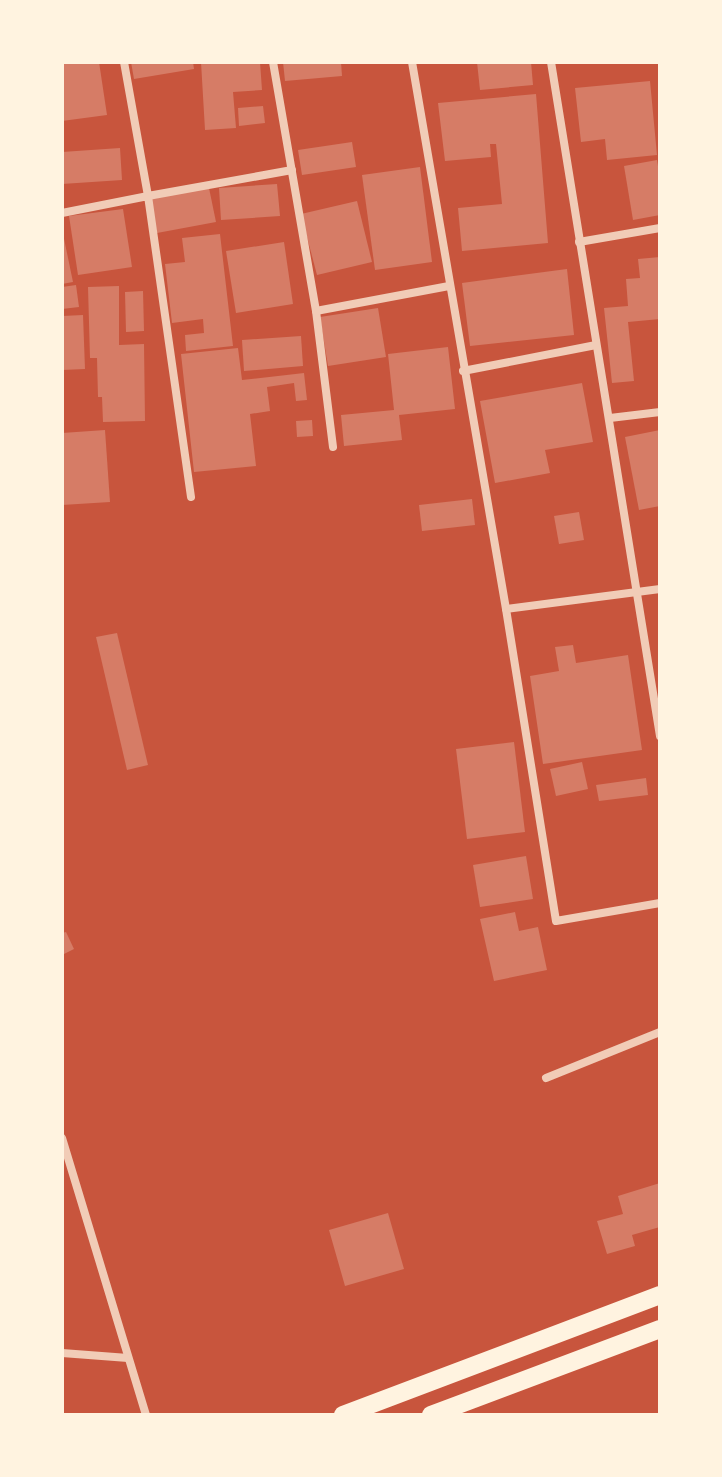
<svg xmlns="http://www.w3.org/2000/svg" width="722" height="1477" viewBox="0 0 722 1477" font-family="Karla,sans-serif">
  <rect width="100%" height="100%" fill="#c8553d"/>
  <!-- building -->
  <g fill="#d67c66">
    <polygon points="99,62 107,115 62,121 62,63"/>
    <polygon points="131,62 193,62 194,69 134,79"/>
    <polygon points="201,62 260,62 262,90 233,92 236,128 205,130"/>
    <polygon points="283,62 341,62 342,76 285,81"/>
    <polygon points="477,62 531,62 533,85 480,90"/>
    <polygon points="650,81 657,155 607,160 605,139 581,142 575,88"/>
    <polygon points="536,94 548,243 462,251 458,208 502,204 496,144 490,144 491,157 445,161 438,103"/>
    <polygon points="263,106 265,123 239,126 238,108"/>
    <polygon points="352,142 356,167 302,175 298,150"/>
    <polygon points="120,148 122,180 62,184 62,152"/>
    <polygon points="657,160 660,178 660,215 633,220 624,166"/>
    <polygon points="420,167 432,262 375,270 362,175"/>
    <polygon points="277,184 280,216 221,220 219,188"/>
    <polygon points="209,188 216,222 157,233 150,199"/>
    <polygon points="357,201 372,262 317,275 301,214"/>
    <polygon points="123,209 132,267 78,275 69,216"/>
    <polygon points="62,229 73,282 62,284"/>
    <polygon points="220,234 233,346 186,351 185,335 204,333 203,319 172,323 165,264 185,262 182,238"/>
    <polygon points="284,242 293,304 236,313 226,251"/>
    <polygon points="660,257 660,319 628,322 634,381 612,383 604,308 628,306 626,279 640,278 638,259"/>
    <polygon points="567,269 574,335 470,346 462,283"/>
    <polygon points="76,285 79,307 62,309 62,287"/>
    <polygon points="119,286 119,345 144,344 145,421 103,422 102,397 98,397 97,358 90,358 88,287"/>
    <polygon points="143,291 144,331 126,332 125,292"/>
    <polygon points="378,308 386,357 328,366 320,317"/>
    <polygon points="83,315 85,369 62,370 62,316"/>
    <polygon points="301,336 303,366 244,371 242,340"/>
    <polygon points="448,347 455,409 399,415 402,440 344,446 341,415 394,410 388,354"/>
    <polygon points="238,348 242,380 304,373 307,400 296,401 294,383 267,387 270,411 250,414 256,466 194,472 181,354"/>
    <polygon points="582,383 593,442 545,450 550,473 495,483 480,401"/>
    <polygon points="312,420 313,436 297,437 296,421"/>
    <polygon points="105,430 110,502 62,505 62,433"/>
    <polygon points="660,430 660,506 639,510 625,437"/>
    <polygon points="472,499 475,525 422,531 419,505"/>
    <polygon points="579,512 584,540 559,544 554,516"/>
    <polygon points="117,633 148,765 127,770 96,637"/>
    <polygon points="573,645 576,663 628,655 642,750 543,764 530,676 559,671 555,647"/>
    <polygon points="514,742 525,832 467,839 456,749"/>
    <polygon points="582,762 588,789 556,796 550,769"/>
    <polygon points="646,778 648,795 599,801 596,785"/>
    <polygon points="526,856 533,899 480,907 473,865"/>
    <polygon points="515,912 519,931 538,927 547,970 494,981 480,919"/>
    <polygon points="66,932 74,949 62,955 62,933"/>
    <polygon points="660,1183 660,1227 632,1235 635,1246 607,1254 597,1221 623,1214 618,1196"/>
    <polygon points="388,1213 404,1269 345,1286 329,1230"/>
  </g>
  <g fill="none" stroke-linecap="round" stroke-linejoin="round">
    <!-- minor -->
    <g stroke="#f1ccb7" stroke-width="8">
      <polyline points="124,62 148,196 292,170"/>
      <polyline points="273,62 316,311 333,447"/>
      <polyline points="412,62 506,609 556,921 660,903"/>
      <polyline points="551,62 660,736"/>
      <polyline points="62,213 148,196 191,497"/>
      <polyline points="579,242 660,228"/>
      <polyline points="316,311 449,286"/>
      <polyline points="463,371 596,345"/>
      <polyline points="610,418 660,412"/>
      <polyline points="506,609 660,589"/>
      <polyline points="546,1078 660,1032"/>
      <polyline points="62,1138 146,1415"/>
      <polyline points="62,1353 128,1358"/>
    </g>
    <!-- primary -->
    <g stroke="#fff3e0" stroke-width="18">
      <polyline points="343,1415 660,1295"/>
      <polyline points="431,1415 660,1329"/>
    </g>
  </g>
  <!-- border -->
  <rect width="722" height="1477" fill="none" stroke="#fff3e0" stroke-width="128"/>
</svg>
